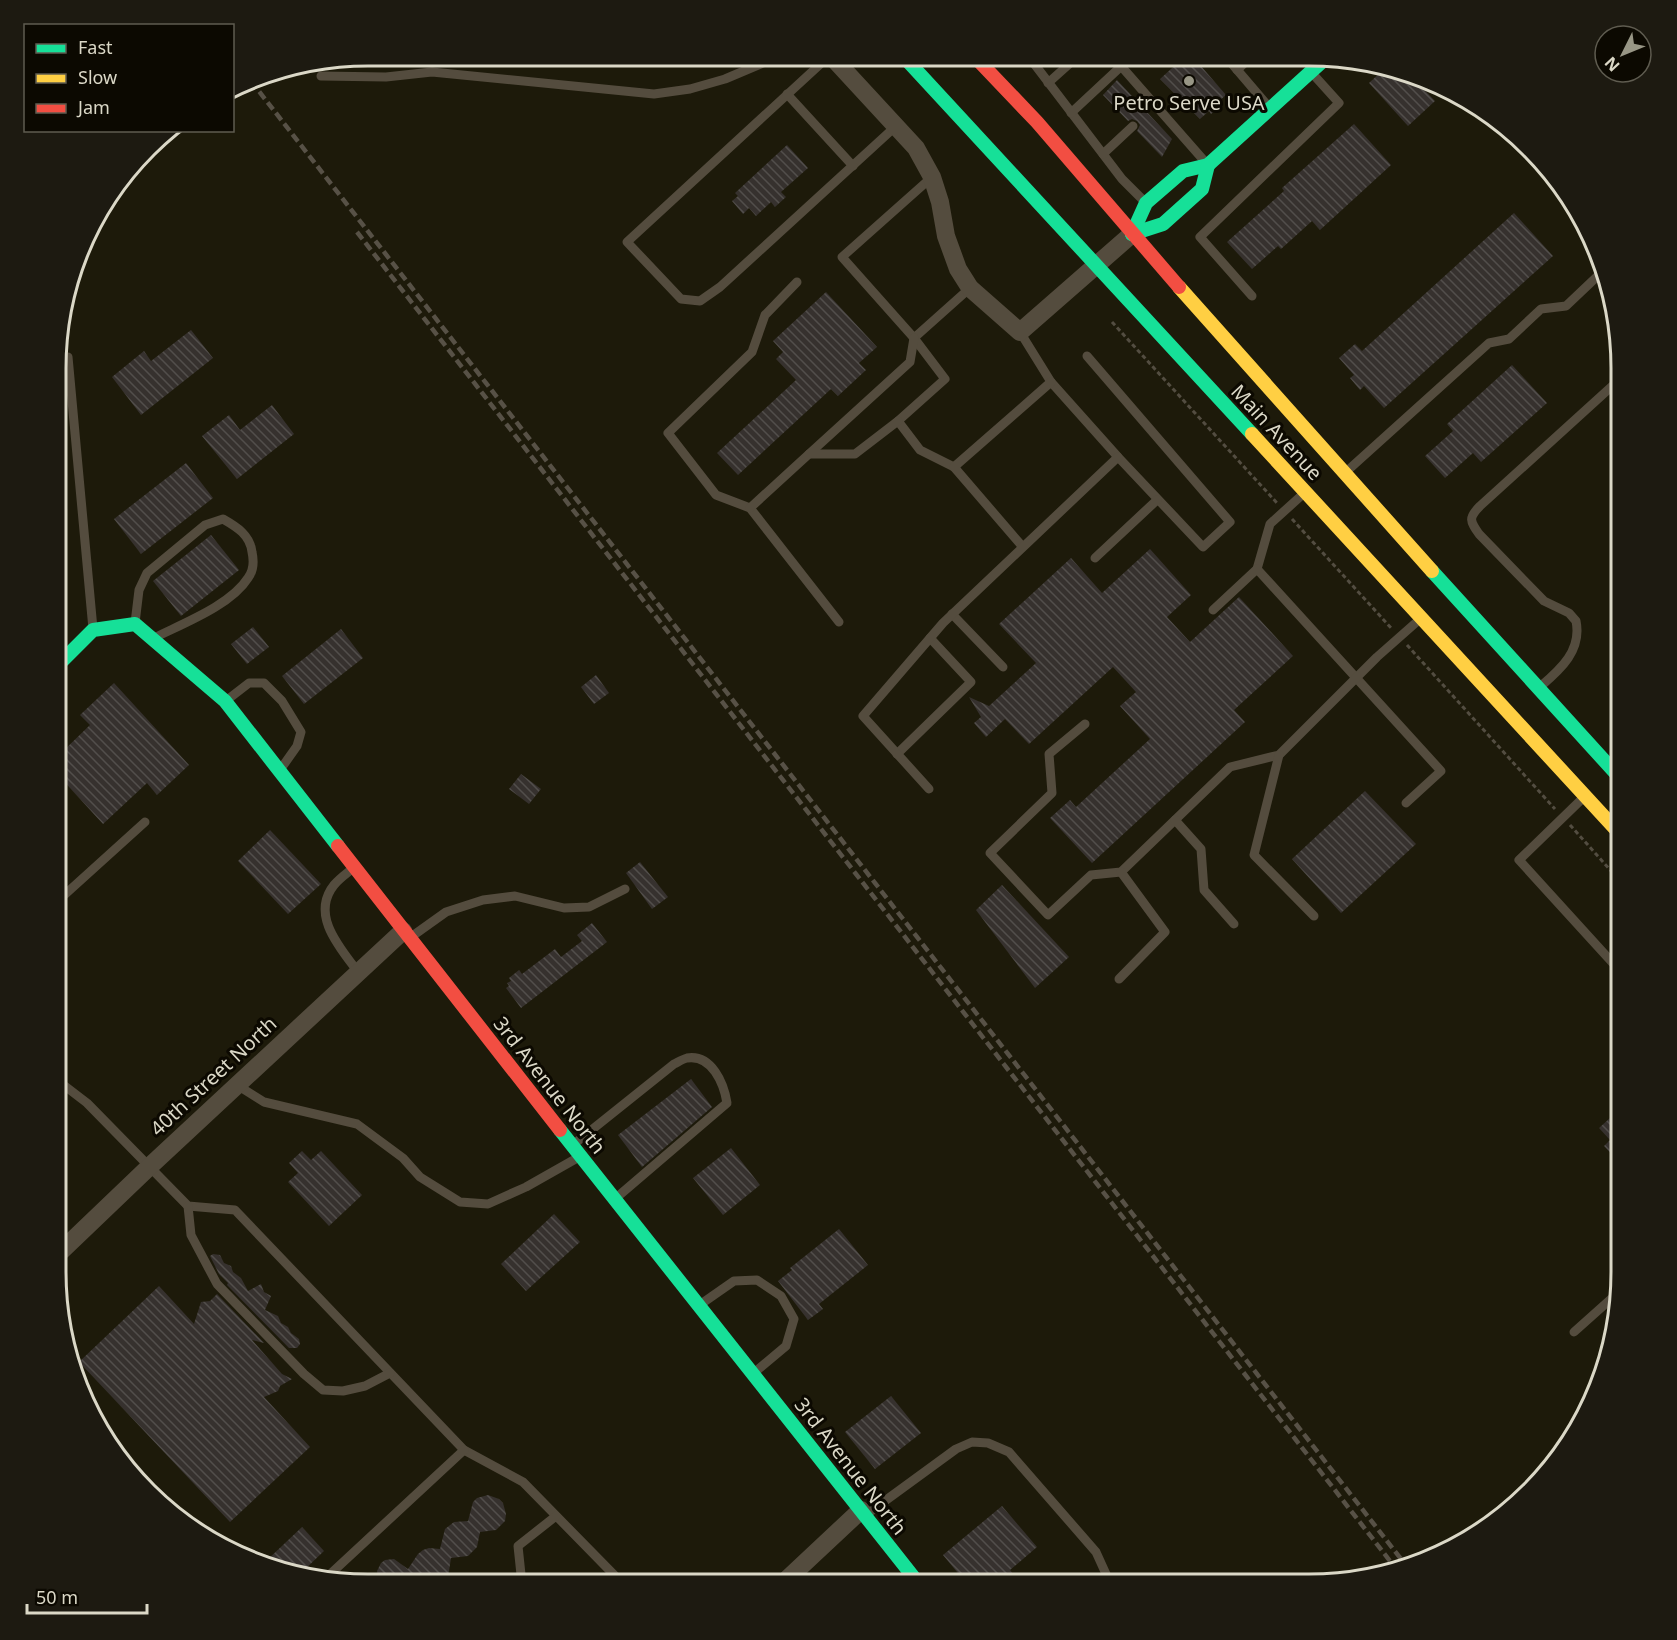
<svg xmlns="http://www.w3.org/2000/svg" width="1677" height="1640" viewBox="0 0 1677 1640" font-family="'Noto Sans',sans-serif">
  <defs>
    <pattern id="building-back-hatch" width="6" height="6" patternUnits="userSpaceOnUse" patternTransform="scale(1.5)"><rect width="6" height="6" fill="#36312e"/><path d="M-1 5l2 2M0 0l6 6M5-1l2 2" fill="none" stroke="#524e4b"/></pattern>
  </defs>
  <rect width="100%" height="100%" fill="#1d1a0a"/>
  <!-- building -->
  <g fill="url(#building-back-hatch)">
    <polygon points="1183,58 1194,58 1226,95 1219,101 1222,104 1211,114 1209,111 1200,119 1160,79"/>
    <polygon points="1383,70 1416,81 1435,101 1408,126 1369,83"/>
    <polygon points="1117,80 1172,139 1162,157 1137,131 1140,125 1137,121 1132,119 1128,121 1103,95"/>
    <polygon points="1354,124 1391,165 1320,230 1312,221 1281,249 1278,246 1252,269 1227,242 1284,191 1282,188"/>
    <polygon points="787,145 808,168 781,192 786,197 775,207 771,202 756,216 749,208 743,214 732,201 738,196 735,193"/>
    <polygon points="1514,213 1553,256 1384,408 1364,386 1360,390 1350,378 1354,375 1339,358 1355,344 1362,351"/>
    <polygon points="826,292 877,347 859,363 866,370 838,396 831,389 738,475 717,453 796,380 776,359 783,352 773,341"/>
    <polygon points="191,330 213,358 141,415 112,377 144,351 151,361"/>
    <polygon points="1512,365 1547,403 1481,462 1473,453 1445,478 1425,456 1453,431 1447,424"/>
    <polygon points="272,405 294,434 237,479 202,436 229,415 240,430"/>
    <polygon points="186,463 213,498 141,554 114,519"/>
    <polygon points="211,535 239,570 181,616 153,581"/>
    <polygon points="1150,549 1191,595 1167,617 1190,642 1239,597 1293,656 1234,710 1245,722 1092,863 1050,818 1070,800 1076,807 1150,739 1120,706 1136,692 1113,667 1029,744 1005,719 986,737 974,723 981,717 969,697 989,706 1036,663 999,624 1071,558 1102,593"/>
    <polygon points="253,627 269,647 247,664 231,644"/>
    <polygon points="341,629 363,658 304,704 282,676"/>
    <polygon points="596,675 609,693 594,704 581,687"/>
    <polygon points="114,683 189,765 157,795 147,783 103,824 59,776 59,755 90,725 80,715"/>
    <polygon points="521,774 541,789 529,804 509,789"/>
    <polygon points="1365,791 1416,844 1341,913 1292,859"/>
    <polygon points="270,830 321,884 288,914 238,861"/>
    <polygon points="640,862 668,897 652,909 626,873"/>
    <polygon points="1002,885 1069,957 1035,988 976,910"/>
    <polygon points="592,923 607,942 521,1008 506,988 509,986 507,983 511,981 509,978 519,970 522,974 555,949 561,957 582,941 577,935"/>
    <polygon points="691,1079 712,1107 642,1167 618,1135"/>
    <polygon points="1621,1108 1621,1164 1604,1146 1610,1140 1599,1128"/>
    <polygon points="731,1148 760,1185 723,1215 693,1178"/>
    <polygon points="302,1151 311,1160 321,1151 362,1195 329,1226 288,1182 298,1173 289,1163"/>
    <polygon points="554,1214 580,1242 526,1291 501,1264"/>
    <polygon points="839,1229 868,1265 819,1304 823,1309 808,1320 778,1281 792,1270 790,1268"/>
    <polygon points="213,1254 220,1255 224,1263 231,1266 233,1272 241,1278 248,1291 261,1284 264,1292 271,1296 265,1310 278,1316 281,1323 288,1327 291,1333 299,1339 300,1344 297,1348 289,1348 227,1285 228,1283 219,1274 210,1256"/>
    <polygon points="159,1286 194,1324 201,1302 210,1301 217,1294 264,1343 252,1340 282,1374 292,1379 280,1386 278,1391 264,1397 310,1447 230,1522 79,1362"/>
    <polygon points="891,1396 921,1433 875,1469 845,1432"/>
    <polygon points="488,1495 499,1499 503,1503 506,1514 505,1521 496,1530 480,1532 477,1547 468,1556 451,1558 447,1584 379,1584 377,1571 381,1563 385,1560 394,1559 408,1569 418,1554 423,1550 429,1548 440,1549 445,1529 454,1522 468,1521 473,1502 477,1498"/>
    <polygon points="1002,1506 1037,1547 1010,1570 1021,1584 967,1584 943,1555"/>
    <polygon points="302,1527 324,1551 302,1572 265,1562"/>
  </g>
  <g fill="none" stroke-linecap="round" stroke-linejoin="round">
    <!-- path -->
    <g stroke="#534d41" stroke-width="3" stroke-dasharray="4.5 3" stroke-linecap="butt">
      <polyline points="1112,322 1277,503"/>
      <polyline points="1292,519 1392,629"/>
      <polyline points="1407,645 1555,809"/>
      <polyline points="1570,825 1621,882"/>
    </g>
    <!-- lane -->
    <g stroke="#544c3e" stroke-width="9">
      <polyline points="828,57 627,242 681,299 700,301 720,287 896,126"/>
      <polyline points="1029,57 1122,179 1145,202"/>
      <polyline points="1227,58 1268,106"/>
      <polyline points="1121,66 1207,164"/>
      <polyline points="1237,70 1250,58"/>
      <polyline points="321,76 386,77 432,72 654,94 690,89 725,79 777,57"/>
      <polyline points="1048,83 1077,57"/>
      <polyline points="787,94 853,166"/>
      <polyline points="1071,113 1130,58"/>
      <polyline points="1103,154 1133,126"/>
      <polyline points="932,177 842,257 914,338 970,288"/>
      <polyline points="797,282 765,315 752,352 668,433 716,495 750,508 839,622"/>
      <polyline points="1252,296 1200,237 1339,103 1311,72"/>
      <polyline points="1020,332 1051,382 1118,457 1203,547 1230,522 1087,356"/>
      <polyline points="914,338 945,379 898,421 920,450 954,467"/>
      <polyline points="68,357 93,629"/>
      <polyline points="809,454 910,362 914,338"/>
      <polyline points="1347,471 1489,343 1509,339 1541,309 1566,306 1605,269"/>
      <polyline points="1302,495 1270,524 1257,569 1441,771 1406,803"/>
      <polyline points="750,508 809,454 855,454 898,421"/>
      <polyline points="1022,546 954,467 1051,382"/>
      <polyline points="1095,558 1157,500"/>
      <polyline points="1213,610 1257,569"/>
      <polyline points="952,614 1003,667"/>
      <path d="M135,623L139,590L147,573L205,525L223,519C237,527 250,535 252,552C254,561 254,570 248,578C231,605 184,623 156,637"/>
      <path d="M1541,686C1561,669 1582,650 1576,621L1569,613L1544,601L1479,534C1470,521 1468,518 1480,506L1621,378"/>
      <polyline points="227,700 249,683 264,683 282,701 301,732 297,746 280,770"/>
      <polyline points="59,723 59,720"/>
      <polyline points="1085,724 1049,754 1052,793 990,853 1048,915 1091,875 1121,872 1230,767 1279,755 1377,657 1420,619"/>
      <polyline points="897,754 971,682 930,638"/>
      <polyline points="1279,755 1254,855 1314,916"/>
      <polyline points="929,789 863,716 943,623 1118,457"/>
      <polyline points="1583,798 1519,860 1621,972"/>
      <polyline points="1175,820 1201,849 1204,890 1234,924"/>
      <path d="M352,869C346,874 339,879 334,885C310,915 340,948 358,972"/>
      <polyline points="58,895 61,898 145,822"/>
      <polyline points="411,937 446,912 483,900 515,896 564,908 589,907 625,889"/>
      <polyline points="1119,979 1165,932 1121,872"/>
      <polyline points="57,1080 87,1103 188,1206 235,1210 464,1450 523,1482 623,1584"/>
      <polyline points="237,1085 264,1102 357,1124 403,1158 420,1177 460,1202 488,1204 526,1187 579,1157"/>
      <path d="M574,1144L674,1064C678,1062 683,1059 687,1058C712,1054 724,1084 727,1103L616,1198"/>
      <polyline points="188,1206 191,1235 217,1284 304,1374 323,1390 343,1391 365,1386 390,1373"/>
      <polyline points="701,1304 734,1281 757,1280 781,1296 794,1319 786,1346 755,1372"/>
      <polyline points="1574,1332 1621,1290"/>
      <polyline points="867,1514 956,1449 972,1442 988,1443 1009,1452 1096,1552 1106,1574 1107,1584"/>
      <polyline points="326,1578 464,1450"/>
      <polyline points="522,1584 518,1546 556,1516"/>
    </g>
    <!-- street -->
    <g stroke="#544c3e" stroke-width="18">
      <polyline points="832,57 916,148 932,177 940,202 946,236 958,269 970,288 1020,332 1132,234"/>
      <polyline points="56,1256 149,1167 403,931"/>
      <polyline points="782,1584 861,1510"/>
    </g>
    <!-- fast -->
    <g stroke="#16e098" stroke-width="14">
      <polyline points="904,57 1252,434"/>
      <polyline points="1132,234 1146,203 1183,171 1208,165 1326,58"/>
      <polyline points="1132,234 1163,224 1202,189 1208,165"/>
      <polyline points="1432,571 1621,779"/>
      <polyline points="60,663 93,630 135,624 225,701 338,846"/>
      <polyline points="560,1130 919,1584"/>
    </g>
    <!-- slow -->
    <g stroke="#ffcf43" stroke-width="14">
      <polyline points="1179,287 1432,571"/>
      <polyline points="1252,434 1621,835"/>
    </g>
    <!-- jam -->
    <g stroke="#f24e42" stroke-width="14">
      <polyline points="975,57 1037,122 1179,287"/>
      <polyline points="338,846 560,1130"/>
    </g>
    <!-- rail -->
    <g stroke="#575146" stroke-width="4.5" stroke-dasharray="9 4.5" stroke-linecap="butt">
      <polyline points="251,81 1408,1568"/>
      <polyline points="357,232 1397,1570"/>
    </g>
  </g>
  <!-- markers -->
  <circle fill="#989685" stroke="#0c0901" stroke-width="2" cx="1189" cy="81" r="6"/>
  <g text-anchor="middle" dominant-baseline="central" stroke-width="6" stroke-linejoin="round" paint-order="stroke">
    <!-- poi labels -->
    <g font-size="20" fill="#dbd8c7" stroke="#0c0901">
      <text x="1189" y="102">Petro Serve USA</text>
    </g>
    <!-- street labels -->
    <g font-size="20" fill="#dbd8c7" stroke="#0c0901">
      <text transform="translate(1277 432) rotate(47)">Main Avenue</text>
      <text transform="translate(213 1076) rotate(-43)">40th Street North</text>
      <text transform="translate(550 1085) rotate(52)">3rd Avenue North</text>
      <text transform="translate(851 1466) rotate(52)">3rd Avenue North</text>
    </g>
  </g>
  <!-- crop -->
  <path d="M0 0H1677V1640H0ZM368 66H1309A302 302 0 0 1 1611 368V1272A302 302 0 0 1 1309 1574H368A302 302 0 0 1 66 1272V368A302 302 0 0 1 368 66Z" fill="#1d1a11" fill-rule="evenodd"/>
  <path fill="none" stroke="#dbd8c7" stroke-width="3" d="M368 66H1309A302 302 0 0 1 1611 368V1272A302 302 0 0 1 1309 1574H368A302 302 0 0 1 66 1272V368A302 302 0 0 1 368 66Z"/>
  <!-- legend -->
  <rect x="24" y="24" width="210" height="108" fill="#0c0901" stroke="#5f5c50" stroke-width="1.5"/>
  <rect x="36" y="44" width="30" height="9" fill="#16e098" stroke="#5f5c50" stroke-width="1.5"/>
  <text x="78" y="54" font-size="18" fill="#dbd8c7">Fast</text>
  <rect x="36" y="74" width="30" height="9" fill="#ffcf43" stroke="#5f5c50" stroke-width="1.5"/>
  <text x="78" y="84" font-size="18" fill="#dbd8c7">Slow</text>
  <rect x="36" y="104" width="30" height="9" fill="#f24e42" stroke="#5f5c50" stroke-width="1.5"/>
  <text x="78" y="114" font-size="18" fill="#dbd8c7">Jam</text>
  <!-- north arrow -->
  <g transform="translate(1623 54) rotate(227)"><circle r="28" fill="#0c0901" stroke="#5f5c50" stroke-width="1.5"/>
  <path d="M0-4.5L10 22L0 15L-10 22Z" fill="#989685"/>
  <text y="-9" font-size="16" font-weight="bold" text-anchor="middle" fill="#dbd8c7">N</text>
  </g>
  <!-- scale -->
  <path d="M27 1604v9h120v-9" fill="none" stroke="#dbd8c7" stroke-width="3"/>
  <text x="36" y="1604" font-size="18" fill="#dbd8c7" stroke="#0c0901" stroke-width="4.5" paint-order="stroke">50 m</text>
</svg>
